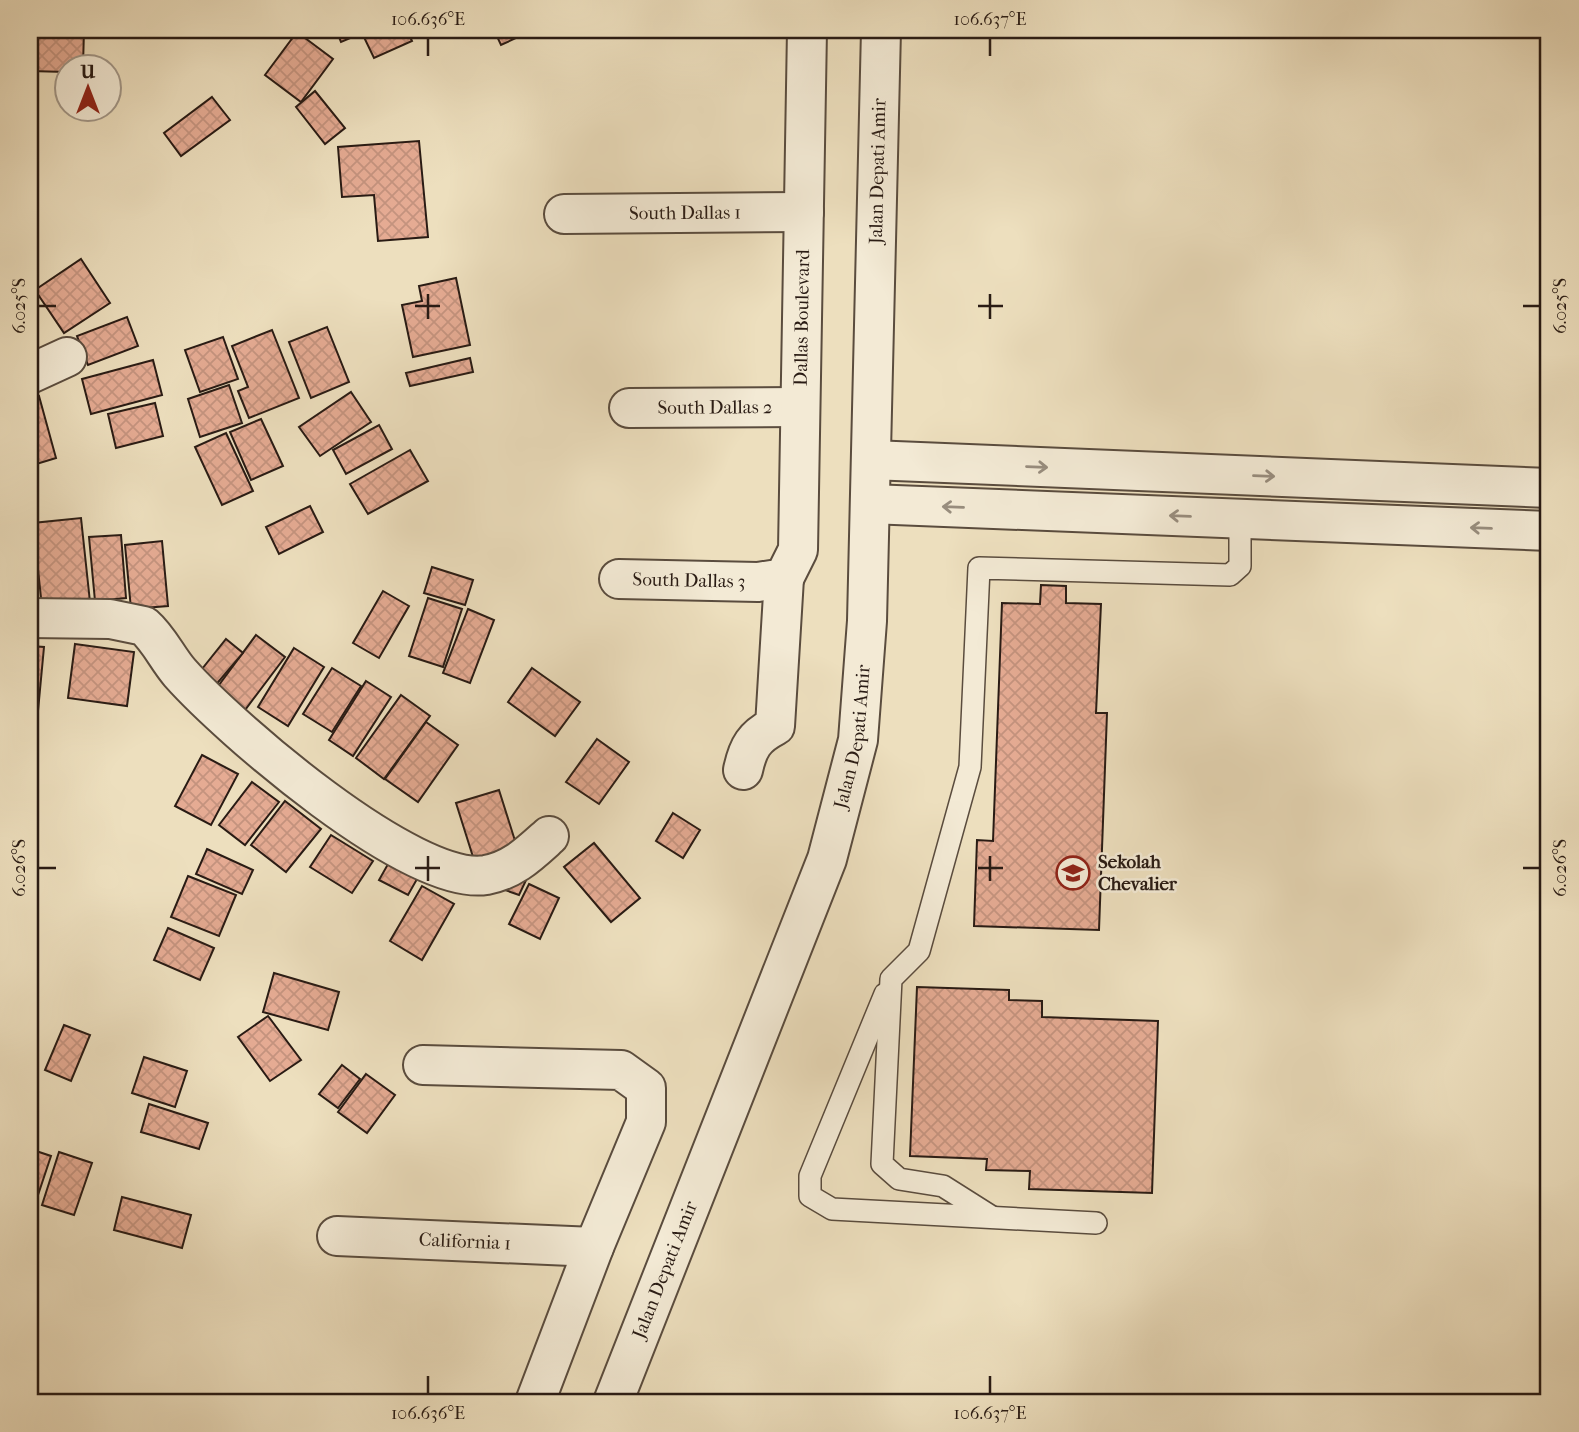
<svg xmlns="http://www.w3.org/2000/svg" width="1579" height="1432" viewBox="0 0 1579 1432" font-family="'IM FELL French Canon',serif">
  <defs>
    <pattern id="building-cross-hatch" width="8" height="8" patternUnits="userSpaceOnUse" patternTransform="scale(1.75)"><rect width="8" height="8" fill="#e5ab93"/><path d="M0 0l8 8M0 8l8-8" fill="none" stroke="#c4937e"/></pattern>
  </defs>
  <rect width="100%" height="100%" fill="#eddfbe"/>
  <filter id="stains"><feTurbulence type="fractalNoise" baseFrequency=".00286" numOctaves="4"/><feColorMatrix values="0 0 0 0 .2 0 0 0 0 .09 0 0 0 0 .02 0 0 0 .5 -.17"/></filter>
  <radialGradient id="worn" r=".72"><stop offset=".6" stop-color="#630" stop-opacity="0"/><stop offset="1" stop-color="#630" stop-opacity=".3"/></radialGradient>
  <!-- building -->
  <g fill="url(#building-cross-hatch)" stroke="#291b14" stroke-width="2">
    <polygon points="30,30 84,30 83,66 66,66 66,72 30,71"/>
    <polygon points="336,30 407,30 412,41 374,58 362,33 341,42"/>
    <polygon points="494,30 533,30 501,45"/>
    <polygon points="297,32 333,59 301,102 265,75"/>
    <polygon points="315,91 345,128 325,144 296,107"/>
    <polygon points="212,97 230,120 181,156 164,133"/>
    <polygon points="419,141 428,237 378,241 374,195 342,197 338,147"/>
    <polygon points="81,259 110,303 64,333 35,290"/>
    <polygon points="456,278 470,345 413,357 402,305 422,301 419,286"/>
    <polygon points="127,317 138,346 88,365 77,336"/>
    <polygon points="327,327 349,382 311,398 289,342"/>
    <polygon points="272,330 299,398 249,418 238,391 248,387 232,346"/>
    <polygon points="223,337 238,379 200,392 185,350"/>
    <polygon points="470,358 473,372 410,386 406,373"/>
    <polygon points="153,360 162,395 91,414 82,379"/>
    <polygon points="229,385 242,423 200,437 188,399"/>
    <polygon points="351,392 371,422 320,456 299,427"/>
    <polygon points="39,396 56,458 30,466 30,398"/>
    <polygon points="155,403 163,436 116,448 108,414"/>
    <polygon points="261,419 283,466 251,480 230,432"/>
    <polygon points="379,425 392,449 346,474 333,450"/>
    <polygon points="226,433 253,491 222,505 195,447"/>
    <polygon points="410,450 428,481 368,514 350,484"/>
    <polygon points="310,506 323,532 279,554 266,527"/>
    <polygon points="81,518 90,602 42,607 33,523"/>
    <polygon points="121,535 126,598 95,601 89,537"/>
    <polygon points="162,541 168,606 131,609 125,545"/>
    <polygon points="432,567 473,580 465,605 424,593"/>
    <polygon points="1041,585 1066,586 1066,603 1101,604 1096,713 1107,713 1099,930 974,926 977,840 993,841 1002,603 1040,604"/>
    <polygon points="383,591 409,606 379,658 353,643"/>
    <polygon points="428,598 462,609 443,667 409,656"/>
    <polygon points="468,609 494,620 470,683 443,673"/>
    <polygon points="256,635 285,657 245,710 216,689"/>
    <polygon points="226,639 243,653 214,687 198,674"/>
    <polygon points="75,644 134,652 127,706 68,698"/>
    <polygon points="30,646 44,647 38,711 30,710"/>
    <polygon points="294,648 324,667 288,726 258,707"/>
    <polygon points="332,668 361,686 332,732 303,714"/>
    <polygon points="532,668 580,702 555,736 508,702"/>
    <polygon points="366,681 391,697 353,756 329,740"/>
    <polygon points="401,695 430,716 384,779 356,758"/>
    <polygon points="426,722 458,745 418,802 385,779"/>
    <polygon points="597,739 629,762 599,804 566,782"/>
    <polygon points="202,755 238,774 211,825 175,806"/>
    <polygon points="252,782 279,802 245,845 219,825"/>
    <polygon points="499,790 517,847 474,860 456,803"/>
    <polygon points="285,801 321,829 286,872 251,845"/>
    <polygon points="673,813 700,830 683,858 656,841"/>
    <polygon points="331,835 373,861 352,893 310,867"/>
    <polygon points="594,843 640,898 611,922 564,867"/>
    <polygon points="207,849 253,870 242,894 196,874"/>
    <polygon points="392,857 421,872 408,895 379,880"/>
    <polygon points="514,870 528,876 519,895 505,890"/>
    <polygon points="188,876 236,895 219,936 171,917"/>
    <polygon points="529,884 559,898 540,939 509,924"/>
    <polygon points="422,886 454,904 422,960 390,941"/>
    <polygon points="168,928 214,948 200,980 154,960"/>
    <polygon points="274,973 339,992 328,1030 263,1012"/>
    <polygon points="917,987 1009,990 1009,1000 1042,1001 1042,1017 1158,1021 1152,1193 1029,1189 1030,1171 986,1170 987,1159 910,1156"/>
    <polygon points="268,1016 301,1060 270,1081 238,1037"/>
    <polygon points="64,1025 90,1035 71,1081 45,1070"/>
    <polygon points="144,1057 187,1071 175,1107 132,1093"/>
    <polygon points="342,1065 360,1079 338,1108 319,1094"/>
    <polygon points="366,1074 395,1095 367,1133 338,1112"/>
    <polygon points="149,1104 208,1123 199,1149 141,1132"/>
    <polygon points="30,1149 51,1156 37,1198 30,1196"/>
    <polygon points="59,1152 92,1163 74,1215 42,1205"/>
    <polygon points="122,1197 191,1215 182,1248 114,1230"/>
  </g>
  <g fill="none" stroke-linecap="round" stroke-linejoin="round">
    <defs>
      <g id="lane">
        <polyline points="885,994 810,1176 810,1196 832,1209 1096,1223"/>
        <polyline points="992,1217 943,1186 899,1179 882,1164 891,979 919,951 970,767 979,568 1230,575 1240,566 1240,518"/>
      </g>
      <g id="street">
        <path id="s1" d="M564,214L804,212"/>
        <polyline points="30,374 67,357"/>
        <path id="s2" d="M629,408L800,407"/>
        <polyline points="871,460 1549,488"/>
        <polyline points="870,504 1549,531"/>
        <path id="s3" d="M619,579L758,582L784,578L798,550L807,30"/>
        <path d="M30,618L110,619L144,626C159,639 167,658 180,673C229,728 412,887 486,875C513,870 529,854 549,836"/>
        <path d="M743,770C748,747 754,737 775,726L784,578"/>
        <polyline points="423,1065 621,1070 646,1088 646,1122 594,1247 535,1402"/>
        <path id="s4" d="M337,1236L594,1247"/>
        <path id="s5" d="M613,1402L827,859L858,740L867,621L881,30"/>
      </g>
    </defs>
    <!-- lane casing -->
    <use href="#lane" stroke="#5a4c3e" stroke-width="24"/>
    <!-- street casing -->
    <use href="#street" stroke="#5a4c3e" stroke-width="42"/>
    <!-- lane -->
    <use href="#lane" stroke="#f3ead5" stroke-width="21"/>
    <!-- street -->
    <use href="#street" stroke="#f3ead5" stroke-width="38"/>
  </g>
  <!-- one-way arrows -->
  <defs><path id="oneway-shaft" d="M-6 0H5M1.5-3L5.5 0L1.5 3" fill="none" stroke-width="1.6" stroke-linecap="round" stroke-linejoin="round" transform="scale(1.75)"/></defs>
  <g stroke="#988d7e">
    <use href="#oneway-shaft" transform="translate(1037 467) rotate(2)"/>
    <use href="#oneway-shaft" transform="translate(1264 476) rotate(2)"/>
    <use href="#oneway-shaft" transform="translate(953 507) rotate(-178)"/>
    <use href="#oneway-shaft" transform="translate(1180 516) rotate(-178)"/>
    <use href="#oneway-shaft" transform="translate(1481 528) rotate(-178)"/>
  </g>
  <!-- ticks -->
  <path fill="none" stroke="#291b14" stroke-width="2.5" d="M428,38V56M990,38V56M428,294V319M990,294V319M38,306H56M415,306H440M978,306H1003M1523,306H1540M428,856V881M990,856V881M38,868H56M415,868H440M978,868H1003M1523,868H1540M428,1376V1394M990,1376V1394"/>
  <!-- icons -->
  <defs>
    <symbol id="school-ring" viewBox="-11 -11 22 22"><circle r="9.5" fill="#f3ead5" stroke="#8f2418" stroke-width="1.5"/><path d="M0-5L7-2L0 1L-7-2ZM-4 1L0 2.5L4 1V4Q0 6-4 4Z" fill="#8f2418"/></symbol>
  </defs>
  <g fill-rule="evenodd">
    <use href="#school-ring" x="1054" y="854" width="38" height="38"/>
  </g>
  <g text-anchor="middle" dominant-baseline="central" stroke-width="5" stroke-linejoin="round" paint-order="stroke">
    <!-- street labels -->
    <g font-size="19" fill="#291b14" stroke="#f3ead5">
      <text stroke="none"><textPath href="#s5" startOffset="1276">Jalan Depati Amir</textPath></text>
      <text stroke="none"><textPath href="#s1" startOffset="121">South Dallas 1</textPath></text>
      <text stroke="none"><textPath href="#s3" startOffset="429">Dallas Boulevard</textPath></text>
      <text stroke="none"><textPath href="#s2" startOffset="86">South Dallas 2</textPath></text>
      <text stroke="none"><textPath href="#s3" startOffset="70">South Dallas 3</textPath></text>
      <text stroke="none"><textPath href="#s5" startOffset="709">Jalan Depati Amir</textPath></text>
      <text stroke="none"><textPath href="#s4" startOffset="128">California 1</textPath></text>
      <text stroke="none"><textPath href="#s5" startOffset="142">Jalan Depati Amir</textPath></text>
    </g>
    <!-- poi labels -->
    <g font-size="19" font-weight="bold" fill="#291b14" stroke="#f3ead5" text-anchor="start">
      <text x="1098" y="862">Sekolah<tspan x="1098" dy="22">Chevalier</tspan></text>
    </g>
  </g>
  <!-- margin -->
  <rect width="1579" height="1432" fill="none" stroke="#eddfbe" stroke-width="77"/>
  <!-- north arrow -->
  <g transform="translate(88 88)"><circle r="33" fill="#f3ead5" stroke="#a29788" stroke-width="2"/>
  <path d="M0-5L12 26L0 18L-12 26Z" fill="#8f2418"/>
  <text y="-10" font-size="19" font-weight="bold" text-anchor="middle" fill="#291b14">U</text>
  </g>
  <rect x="38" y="38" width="1502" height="1356" fill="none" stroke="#291b14" stroke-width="2.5"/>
  <g font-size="18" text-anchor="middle" fill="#291b14">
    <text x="428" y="25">106.636°E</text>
    <text x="990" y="25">106.637°E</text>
    <text transform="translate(19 306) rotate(-90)" y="6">6.025°S</text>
    <text transform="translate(1560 306) rotate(-90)" y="6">6.025°S</text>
    <text transform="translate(19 868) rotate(-90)" y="6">6.026°S</text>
    <text transform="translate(1560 868) rotate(-90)" y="6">6.026°S</text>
    <text x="428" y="1419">106.636°E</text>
    <text x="990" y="1419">106.637°E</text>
  </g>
  <rect width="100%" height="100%" filter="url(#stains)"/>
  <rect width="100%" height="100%" fill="url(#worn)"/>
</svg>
